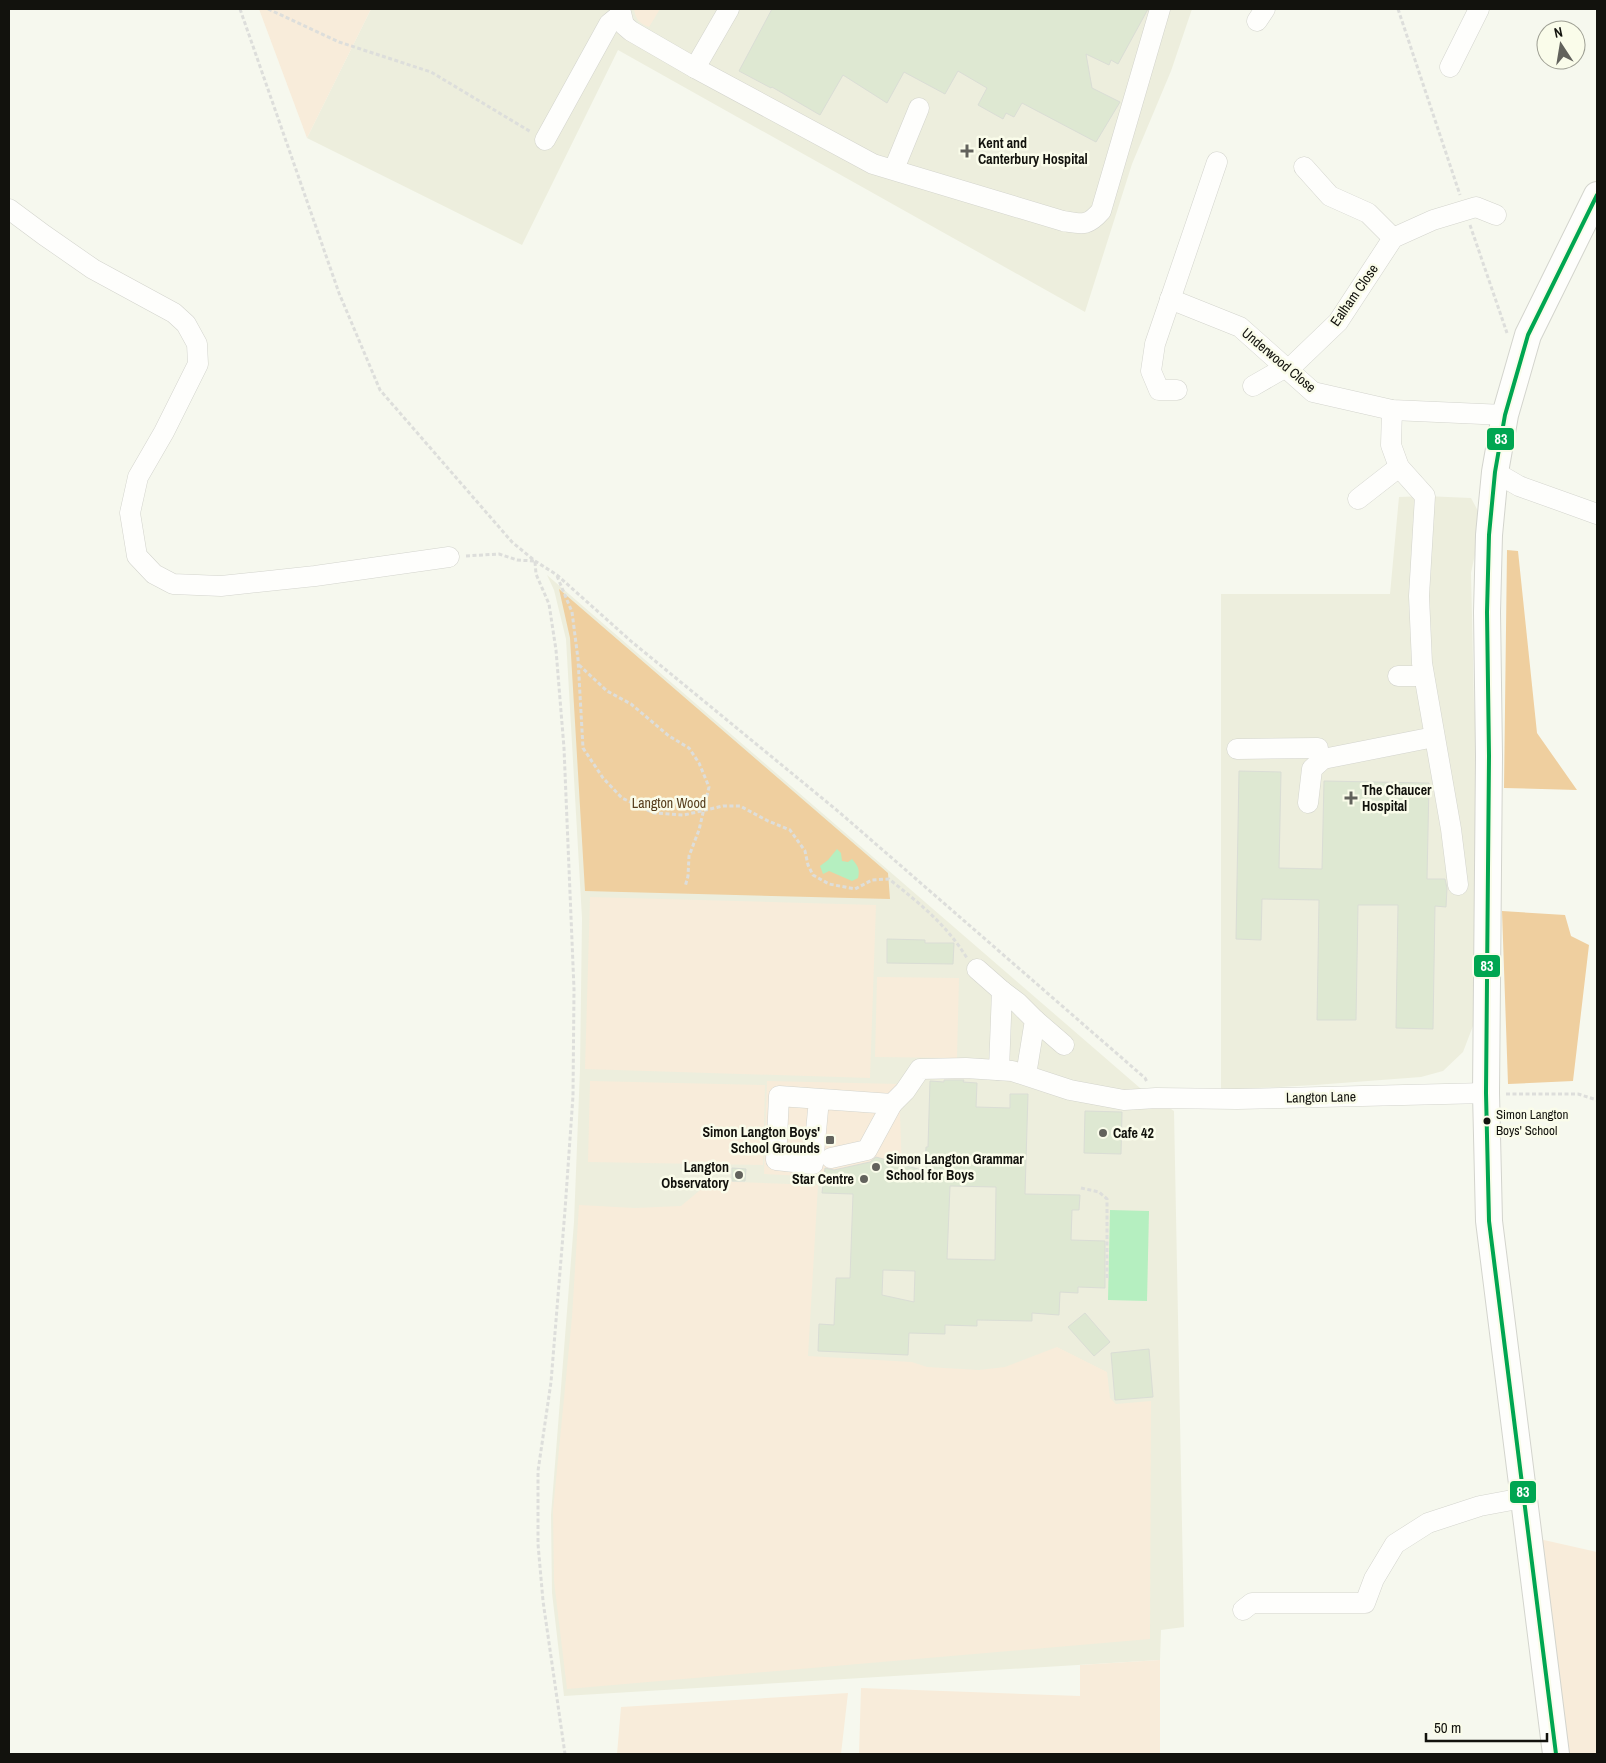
<svg xmlns="http://www.w3.org/2000/svg" width="1606" height="1763" viewBox="0 0 1606 1763" font-family="'Archivo Narrow',sans-serif">
  <rect width="100%" height="100%" fill="#f6f8ee"/>
  <!-- built -->
  <g fill="#edeedd">
    <polygon points="371,9 1192,9 1171,71 1132,164 1085,312 618,50 522,245 307,138"/>
    <polygon points="1425,496 1471,498 1478,511 1477,544 1471,573 1474,705 1479,748 1476,1018 1463,1052 1443,1071 1421,1077 1315,1085 1221,1090 1221,594 1390,594 1399,497"/>
    <polygon points="547,575 1140,1088 1174,1111 1184,1627 1161,1630 1160,1660 564,1696 552,1593 551,1515 574,1222 580,1069 582,918 566,639 554,590"/>
  </g>
  <!-- green -->
  <g fill="#f8ecda">
    <polygon points="259,9 371,9 307,138"/>
    <path d="M634,9H660L649,27C640,24 635,19 634,9Z"/>
    <polygon points="590,897 876,905 870,1078 585,1069"/>
    <polygon points="877,977 959,978 957,1058 875,1057"/>
    <polygon points="590,1081 765,1085 763,1165 588,1162"/>
    <polygon points="767,1081 899,1084 902,1171 839,1178 764,1174"/>
    <polygon points="711,1181 818,1185 808,1356 912,1362 927,1367 979,1370 1005,1367 1057,1347 1107,1372 1110,1398 1116,1404 1151,1401 1150,1639 567,1689 554,1581 553,1510 572,1317 579,1205 635,1208 681,1206"/>
    <polygon points="1535,1538 1597,1552 1597,1754 1567,1754"/>
    <polygon points="1160,1660 1160,1754 859,1754 861,1688 1080,1696 1080,1665"/>
    <polygon points="848,1693 841,1754 617,1754 621,1707"/>
  </g>
  <!-- forest -->
  <g fill="#efcf9f">
    <polygon points="1507,550 1518,551 1537,733 1577,790 1504,788"/>
    <polygon points="559,589 888,873 890,899 585,891 570,638"/>
    <polygon points="1502,911 1565,915 1571,936 1589,945 1573,1081 1508,1084"/>
  </g>
  <!-- water -->
  <g fill="#b5efc0">
    <path d="M837,849L841,853L842,861L848,862L852,859C858,866 860,869 858,878L852,881L829,871L823,874L820,866L828,860Z"/>
    <polygon points="1110,1210 1149,1211 1147,1301 1108,1300"/>
  </g>
  <!-- building -->
  <g fill="#dee8d2" stroke="#daddd5" fill-rule="evenodd">
    <polygon points="772,9 1148,9 1118,64 1111,60 1109,65 1086,54 1092,88 1120,102 1096,142 1022,103 1014,117 1006,113 1003,119 978,105 987,88 958,71 945,94 904,72 887,103 843,75 820,115 772,87 771,88 739,71"/>
    <polygon points="1239,771 1281,772 1279,868 1322,869 1324,781 1429,783 1427,879 1445,879 1447,888 1446,907 1435,906 1433,1029 1396,1028 1398,905 1358,905 1356,1020 1317,1020 1319,900 1262,899 1261,940 1236,939"/>
    <polygon points="887,939 925,940 925,943 954,943 953,964 887,963"/>
    <path d="M944,1080H964L963,1082L977,1083L976,1107L1010,1108V1094H1028L1025,1194L1080,1195L1079,1210H1072L1071,1240L1105,1241V1288L1078,1287V1293L1060,1292L1059,1315L1032,1313V1321L977,1320V1326L945,1325V1334L909,1333L908,1355L818,1351L819,1324L834,1325L836,1278H850L853,1194L822,1193L825,1168L834,1170L870,1162L876,1157L925,1171L926,1147H928L930,1081L944,1082ZM950,1186L996,1187L995,1260L947,1259ZM883,1270L915,1271L914,1302L882,1295Z"/>
    <polygon points="1085,1111 1122,1112 1121,1154 1084,1153"/>
    <polygon points="732,1168 746,1169 745,1181 732,1181"/>
    <polygon points="1085,1313 1110,1342 1094,1356 1068,1327"/>
    <polygon points="1149,1349 1153,1397 1115,1400 1111,1353"/>
  </g>
  <g fill="none" stroke-linecap="round" stroke-linejoin="round">
    <defs>
      <g id="minor">
        <path d="M620,9L624,25L631,31L695,68L873,164L1063,221C1082,224 1087,227 1101,211L1160,9"/>
        <polyline points="1257,21 1265,9"/>
        <polyline points="1450,67 1479,9"/>
        <polyline points="695,68 729,9"/>
        <polyline points="545,140 609,24 620,15"/>
        <polyline points="1304,167 1330,196 1368,213 1393,238"/>
        <polyline points="894,169 919,108"/>
        <polyline points="9,209 44,235 93,269 174,313 186,324 197,344 198,364 164,432 138,477 130,513 137,556 154,574 173,584 221,586 315,576 449,557"/>
        <polyline points="1170,299 1240,327 1313,392 1392,410 1505,415"/>
        <polyline points="1289,369 1338,322 1393,238 1433,220 1476,207 1496,215"/>
        <polyline points="1253,386 1286,367"/>
        <polyline points="1177,390 1159,390 1151,371 1155,344 1217,162"/>
        <polyline points="1392,410 1391,445 1399,467 1425,496 1419,596 1422,663 1451,829 1458,885"/>
        <polyline points="1495,472 1519,486 1597,514"/>
        <polyline points="1358,499 1399,467"/>
        <polyline points="1398,676 1423,676"/>
        <polyline points="1237,749 1318,748"/>
        <polyline points="1308,803 1312,769 1323,759 1434,737"/>
        <polyline points="977,969 1002,991"/>
        <polyline points="1035,1020 1064,1045"/>
        <polyline points="999,1070 1002,991 1018,1003 1035,1020 1026,1075"/>
        <polyline points="819,1099 813,1164 776,1160 779,1096 892,1104 905,1091 920,1069 966,1068 1012,1071 1070,1090 1124,1100 1156,1098 1237,1099 1486,1093"/>
        <polyline points="831,1158 867,1150 892,1104"/>
        <polyline points="1243,1610 1252,1603 1365,1603 1374,1579 1395,1544 1428,1523 1480,1506 1523,1498"/>
      </g>
      <polyline id="major" points="1556,1754 1489,1221 1486,1093 1489,756 1487,612 1489,535 1495,472 1505,415 1528,335 1597,195"/>
    </defs>
    <!-- minor casing -->
    <use href="#minor" stroke="#d3d4cd" stroke-width="21"/>
    <!-- major casing -->
    <use href="#major" stroke="#d3d4cd" stroke-width="28"/>
    <!-- path -->
    <g stroke="#dddedb" stroke-width="3" stroke-dasharray="4 2.5" stroke-linecap="butt">
      <polyline points="240,9 339,293 380,390 512,542 535,561 557,575 632,642 839,812 1145,1078 1147,1082"/>
      <polyline points="268,9 339,42 431,72 531,132"/>
      <polyline points="1398,9 1460,195"/>
      <polyline points="1470,225 1507,333"/>
      <polyline points="466,556 499,554 517,560 534,561"/>
      <polyline points="535,562 536,574 549,604 556,650 564,748 574,989 573,1096 565,1210 551,1382 538,1471 538,1544 543,1601 565,1754"/>
      <path d="M557,576L572,612L578,659L583,748L603,778L622,798L654,813L684,815L723,806H740L768,821L790,830L805,851L808,865L813,875L829,884L855,889L872,880L889,879C920,904 945,923 967,958"/>
      <polyline points="579,665 607,691 631,704 669,736 689,748 699,763 709,787 699,830 689,856 688,876 685,887"/>
      <polyline points="1506,1094 1578,1094 1597,1100"/>
      <polyline points="1081,1188 1099,1192 1107,1199 1107,1279 1109,1279"/>
    </g>
    <!-- minor -->
    <use href="#minor" stroke="#fefefc" stroke-width="20"/>
    <!-- major -->
    <use href="#major" stroke="#fefefc" stroke-width="26"/>
    <defs>
      <polyline id="bus-1" points="1556,1754 1489,1221 1486,1093 1489,756 1487,612 1489,535 1495,472 1505,415 1528,335 1597,195"/>
    </defs>
    <!-- bus-1 casing -->
    <use href="#bus-1" stroke="#fafcea" stroke-width="8"/>
    <!-- bus-1 -->
    <use href="#bus-1" stroke="#00a651" stroke-width="4"/>
  </g>
  <!-- markers -->
  <g fill="#62625c" stroke="#fafcea" stroke-width="2">
    <path d="M964.5 143.5h5v5h5v5h-5v5h-5v-5h-5v-5h5z"/>
    <path d="M1348.5 790.5h5v5h5v5h-5v5h-5v-5h-5v-5h5z"/>
    <circle cx="1103" cy="1133" r="5"/>
    <rect x="825" y="1135" width="10" height="10" rx="2.5"/>
    <circle cx="876" cy="1167" r="5"/>
    <circle cx="739" cy="1175" r="5"/>
    <circle cx="864" cy="1179" r="5"/>
  </g>
  <circle fill="#12120d" stroke="#fafcea" stroke-width="2" cx="1487" cy="1121" r="4.5"/>
  <g text-anchor="middle" dominant-baseline="central" stroke-width="5" stroke-linejoin="round" paint-order="stroke">
    <!-- bus labels -->
    <g font-size="13" fill="#12120d" stroke="#fafcea" text-anchor="start">
      <text x="1496" y="1114">Simon Langton<tspan x="1496" dy="16">Boys' School</tspan></text>
    </g>
    <!-- poi labels -->
    <g font-size="14" font-weight="bold" fill="#12120d" stroke="#fafcea" text-anchor="start">
      <text x="978" y="143">Kent and<tspan x="978" dy="16">Canterbury Hospital</tspan></text>
      <text x="1362" y="790">The Chaucer<tspan x="1362" dy="16">Hospital</tspan></text>
      <text x="820" y="1132" text-anchor="end">Simon Langton Boys'<tspan x="820" dy="16">School Grounds</tspan></text>
      <text x="1113" y="1133">Cafe 42</text>
      <text x="886" y="1159">Simon Langton Grammar<tspan x="886" dy="16">School for Boys</tspan></text>
      <text x="729" y="1167" text-anchor="end">Langton<tspan x="729" dy="16">Observatory</tspan></text>
      <text x="854" y="1179" text-anchor="end">Star Centre</text>
    </g>
    <!-- street labels -->
    <g font-size="14" fill="#12120d" stroke="#fafcea">
      <text transform="translate(1354 295) rotate(-55)">Ealham Close</text>
      <text transform="translate(1279 360) rotate(40)">Underwood Close</text>
      <text transform="translate(1321 1097) rotate(-1)">Langton Lane</text>
    </g>
    <!-- park labels -->
    <g font-size="14" fill="#573e1d" stroke="#fafcea">
      <text x="669" y="803">Langton Wood</text>
    </g>
  </g>
  <g stroke="#fafcea" stroke-width="2">
    <rect x="1486" y="427" width="29" height="24" rx="5" fill="#00a651"/>
    <rect x="1473" y="954" width="28" height="24" rx="5" fill="#00a651"/>
    <rect x="1509" y="1480" width="28" height="24" rx="5" fill="#00a651"/>
  </g>
  <g font-size="14" text-anchor="middle" font-weight="bold" fill="#fff">
    <text x="1501" y="444">83</text>
    <text x="1487" y="971">83</text>
    <text x="1523" y="1497">83</text>
  </g>
  <!-- border -->
  <rect width="1606" height="1763" fill="none" stroke="#12120d" stroke-width="20"/>
  <!-- north arrow -->
  <g transform="translate(1561 45) rotate(348)"><circle r="24" fill="#fafcea" stroke="#9d9e92"/>
  <path d="M0-4L9 19L0 12L-9 19Z" fill="#62625c"/>
  <text y="-8" font-size="14" font-weight="bold" text-anchor="middle" fill="#12120d">N</text>
  </g>
  <!-- scale -->
  <path d="M1426 1733v8h121v-8" fill="none" stroke="#12120d" stroke-width="2.5"/>
  <text x="1434" y="1733" font-size="15" fill="#12120d" stroke="#fafcea" stroke-width="4" paint-order="stroke">50 m</text>
</svg>
